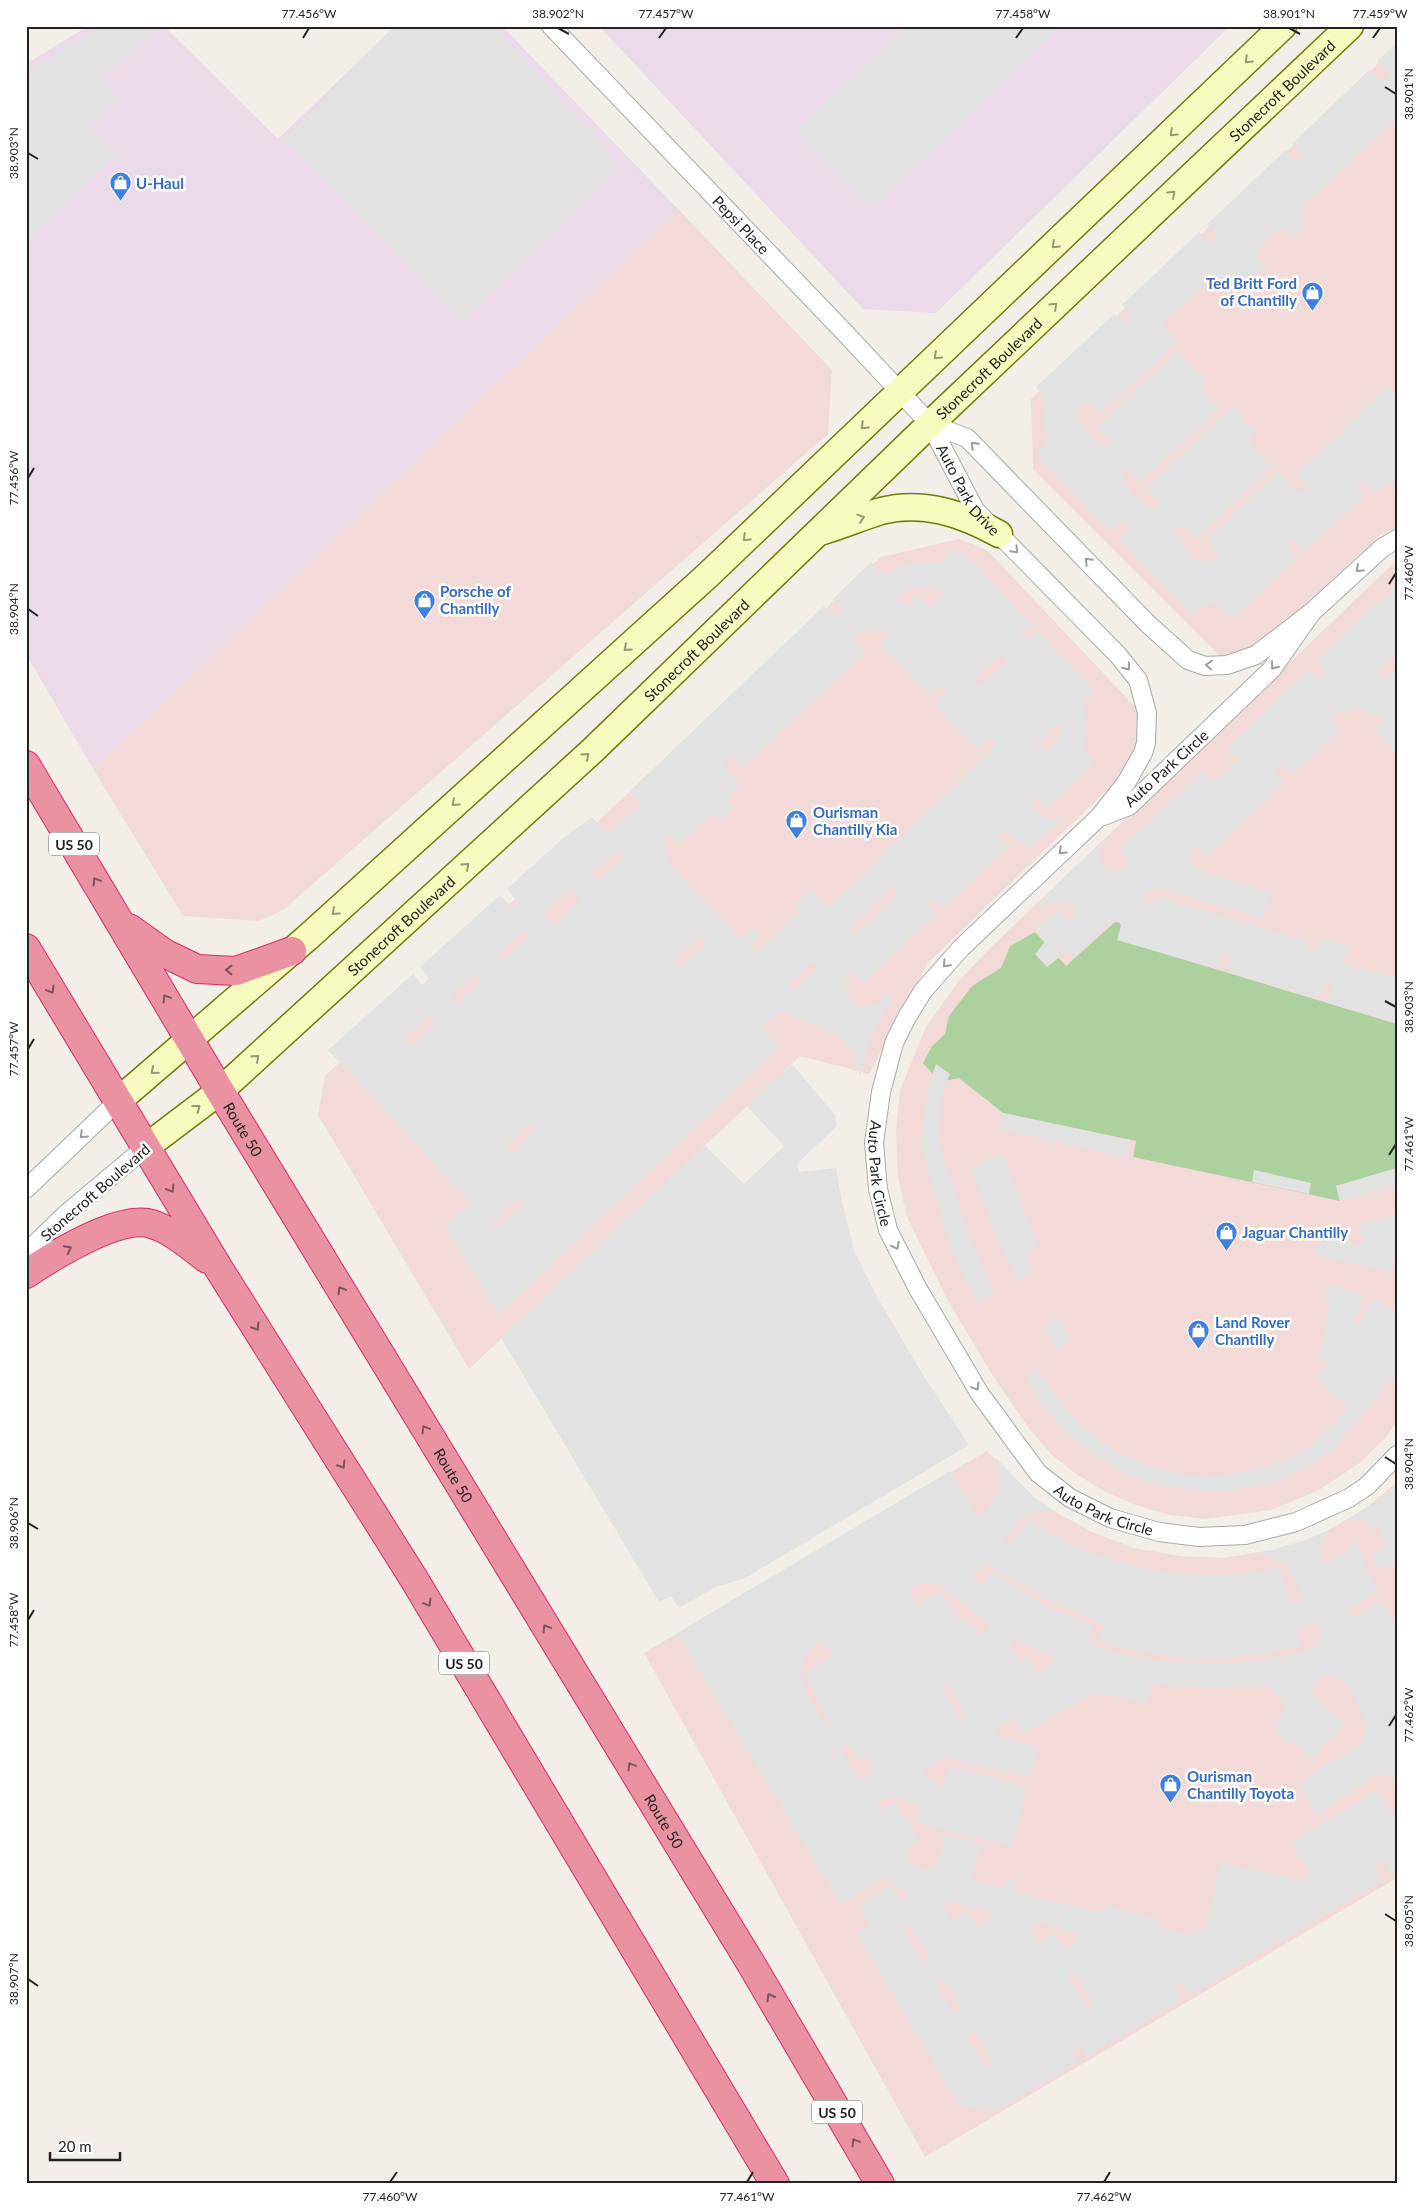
<svg xmlns="http://www.w3.org/2000/svg" width="1423" height="2210" viewBox="0 0 1423 2210" font-family="Lato,sans-serif">
  <rect width="100%" height="100%" fill="#f2efe9"/>
  <!-- commercial -->
  <g fill="#f2dad9">
    <polygon points="1397,45 1397,527 1379,536 1257,649 1220,656 1033,469 1031,399"/>
    <polygon points="678,209 832,370 828,434 283,910 259,921 183,916 93,769"/>
    <polygon points="959,539 987,550 1143,715 1137,761 928,963 869,1074 800,1056 469,1369 318,1115 325,1076 881,557"/>
    <polygon points="1397,560 1397,1422 1387,1436 1361,1462 1319,1490 1288,1503 1271,1510 1206,1519 1170,1515 1136,1505 1106,1492 1076,1474 1051,1454 1030,1430 991,1373 947,1299 907,1217 898,1177 896,1132 900,1090 926,1027 958,982 987,951"/>
    <polygon points="987,1451 1035,1498 1054,1511 1092,1532 1134,1548 1180,1556 1223,1558 1303,1545 1366,1508 1397,1482 1397,1878 925,2157 644,1653"/>
  </g>
  <!-- industrial -->
  <g fill="#ebdbe8">
    <polygon points="88,26 164,26 278,139 395,26 502,26 678,209 93,769 26,654 26,64"/>
    <polygon points="599,26 1230,26 936,313 863,309"/>
  </g>
  <!-- forest -->
  <polygon fill="#add19e" points="1115,922 1128,924 1122,941 1397,1024 1397,1168 1336,1186 1340,1201 1133,1157 1136,1141 1003,1113 959,1078 940,1082 923,1063 932,1046 945,1034 949,1016 972,986 1001,968 1010,946 1035,932 1066,966"/>
  <!-- parking -->
  <g fill="#e2e2e2" fill-rule="evenodd">
    <polygon points="103,26 156,26 101,79 118,98 88,127 116,156 26,242 26,74"/>
    <polygon points="395,26 494,26 621,166 463,322 306,161 282,141"/>
    <polygon points="907,26 1062,26 873,207 797,130"/>
    <polygon points="1397,43 1397,118 1304,206 1302,215 1305,227 1293,238 1285,230 1279,229 1261,245 1256,255 1266,266 1232,295 1216,279 1212,278 1171,317 1168,316 1165,321 1166,329 1169,333 1171,332 1178,341 1101,412 1087,402 1083,402 1080,406 1078,416 1082,427 1101,446 1106,448 1110,445 1111,441 1098,426 1177,352 1206,382 1201,390 1219,409 1141,482 1129,470 1124,470 1122,473 1124,481 1132,494 1153,508 1158,506 1159,503 1146,489 1235,404 1244,421 1256,431 1251,439 1251,443 1272,466 1197,539 1183,527 1178,527 1174,530 1175,537 1197,560 1208,562 1217,559 1219,555 1207,540 1278,471 1298,492 1304,493 1307,486 1297,474 1387,387 1397,397 1397,481 1374,492 1366,481 1360,480 1357,486 1364,498 1305,550 1296,541 1289,541 1288,547 1297,558 1233,618 1220,606 1212,604 1203,606 1192,615 1118,539 1128,529 1127,523 1120,521 1110,531 1037,454 1045,443 1047,437 1043,418 1046,399 1036,387 1114,314 1124,322 1130,322 1131,314 1122,305 1199,232 1209,243 1215,241 1216,234 1207,224 1285,151 1294,160 1300,159 1302,154 1292,144 1369,70 1380,81 1387,80 1388,73 1377,61"/>
    <path d="M952,549L973,563L1031,624L1022,633V640L1027,641L1038,631L1094,689L1082,702L1087,730L1082,749L1095,763L1048,808L1036,796L1032,802L1033,810L1041,817L1053,819L1064,817L1029,850L1028,846L1010,834L1000,833L998,836L1009,846L943,908L933,898L928,899L926,904L936,914L864,983L852,971L848,976L845,984L846,992L849,999L861,1007L880,1002L895,992L871,1038L860,1076L854,1053L838,1036L784,1012L773,1015L762,1026L780,1047L499,1315L445,1225L472,1203L328,1050L413,974L422,985L428,984L429,978L420,967L500,895L510,906L515,905L516,900L507,889L561,840L592,817L607,834L638,807L639,804L629,792L824,606L834,616L841,614L842,610L833,599L871,562L884,574L909,563H943ZM932,586L944,592L931,608L918,595L905,606L900,605L896,598L900,593L915,587ZM873,629L890,633L880,644L930,696L940,687H946V693L935,704L978,749L989,740L994,743V747L831,906H827L812,891L795,906L800,911L757,952H753L751,946L761,936L754,929L744,938L738,937L670,865L664,849L665,835L670,834L680,843L713,814L721,820L734,808L729,802L728,797L740,784L723,765V761L730,755L744,767L865,652L854,641V637L865,631ZM1000,656L1005,658V662L982,685L976,684V677ZM1060,722H1062V730L1059,739L1046,752L1039,751L1037,743ZM618,852L624,855L623,859L601,880L596,881L591,874V870ZM890,889H895L897,892L896,896L858,932L853,931L852,927ZM568,890H572L579,897V902L557,922L551,923L544,916L545,912ZM522,932L526,933L527,938L503,961L498,960V954ZM704,937L706,941L705,945L682,966L676,965V959L698,938ZM810,963L815,964L817,970L794,991L789,990L788,984ZM474,976H479L480,983L458,1004L452,1003L451,996ZM428,1017L432,1018L435,1021L434,1026L413,1046L406,1045L405,1038ZM530,1122L534,1123L536,1130L514,1151L508,1152L506,1149L507,1145ZM515,1200H521L522,1206L499,1227H494L493,1222Z"/>
    <polygon points="1397,584 1397,652 1378,670 1378,674 1384,679 1397,669 1397,754 1375,730 1383,723 1381,716 1356,709 1335,714 1332,720 1340,730 1293,774 1283,765 1277,766 1276,773 1285,782 1207,857 1198,848 1192,849 1190,861 1199,871 1271,893 1263,918 1158,888 1147,892 1142,897 1143,900 1150,904 1157,901 1158,897 1307,941 1306,947 1311,951 1318,949 1322,938 1348,946 1343,963 1397,978 1397,1023 1327,1003 1333,989 1330,984 1323,986 1318,999 1227,972 1231,957 1227,953 1222,955 1217,969 1117,940 1121,925 1117,920 1112,921 1075,958 1070,952 1066,952 1047,967 1035,954 1045,942 1035,929 1056,910 1069,921 1077,914 1078,910 1073,905 1061,902 1032,909 1103,840 1098,857 1102,866 1115,871 1126,868 1129,860 1120,849 1203,771 1213,780 1220,779 1236,762 1236,758 1227,748 1309,670 1319,679 1325,678 1326,673 1317,661"/>
    <polygon points="792,1064 835,1115 837,1126 797,1164 799,1172 836,1168 841,1197 854,1250 876,1295 923,1375 969,1445 745,1578 716,1587 679,1608 671,1596 659,1602 501,1338 705,1146 744,1184 784,1146 747,1106"/>
    <polygon points="936,1064 950,1074 942,1095 938,1140 968,1232 995,1294 978,1303 963,1275 952,1251 920,1144 927,1091"/>
    <polygon points="1003,1113 1130,1140 1126,1157 999,1129"/>
    <polygon points="1003,1154 1038,1247 1024,1253 1033,1272 1017,1281 990,1220 972,1168"/>
    <polygon points="1397,1168 1397,1185 1340,1201 1336,1186"/>
    <polygon points="1254,1170 1311,1183 1309,1194 1252,1182"/>
    <polygon points="1397,1215 1397,1254 1395,1253 1391,1272 1314,1255 1318,1237 1363,1245 1359,1225"/>
    <polygon points="1328,1285 1362,1293 1356,1324 1358,1324 1374,1299 1397,1313 1397,1373 1333,1449 1310,1466 1277,1481 1236,1490 1199,1491 1159,1485 1128,1475 1095,1456 1067,1434 1053,1419 1026,1380 1039,1370 1064,1407 1088,1432 1116,1452 1148,1465 1180,1475 1211,1477 1252,1471 1279,1463 1306,1450 1335,1422 1348,1406 1315,1379 1329,1362 1318,1360 1330,1304 1325,1303"/>
    <polygon points="1057,1318 1072,1339 1057,1350 1043,1327"/>
    <path d="M996,1458L1035,1498L1054,1511H1039L1022,1517L1004,1540L1007,1546L1010,1545L1028,1521L1081,1550L1145,1569L1179,1574L1213,1576L1247,1574L1280,1568L1289,1601L1294,1604L1302,1601L1303,1596L1287,1566L1276,1559L1256,1554L1303,1541L1331,1529L1324,1536L1320,1549L1321,1560L1325,1564L1348,1552L1350,1546L1356,1543L1378,1593L1349,1608L1348,1613L1353,1616L1382,1602L1397,1630V1780L1388,1774L1376,1776L1317,1814L1299,1783L1358,1746L1365,1736L1366,1727L1364,1718L1349,1686L1341,1679L1332,1675L1325,1676L1317,1681L1313,1687L1312,1695L1345,1724L1311,1760L1296,1744L1292,1743L1287,1744L1273,1726L1282,1717L1284,1708L1280,1697L1271,1688L1260,1685L1219,1688L1156,1684L1151,1688L1148,1703L1095,1693L1024,1733L1014,1719L996,1729V1732L1000,1738L1037,1747L1030,1777L946,1757L926,1769L924,1775L926,1779L942,1784L946,1782L950,1767L1027,1787L1012,1846L917,1823L920,1809L917,1804L888,1797L880,1800L876,1808L879,1811L896,1803L919,1841L906,1849L905,1855L908,1860L917,1867L936,1870L945,1834L981,1844L972,1876L976,1882L1002,1888L1005,1886L1007,1880L1016,1882L1015,1888L1020,1894L1099,1912L1104,1910L1107,1906L1159,1919L1158,1925L1162,1928L1190,1935L1200,1929L1204,1930L1221,1863L1300,1881L1308,1877L1309,1872L1292,1842L1378,1791L1397,1822V1872L1392,1875L1385,1864L1378,1863L1375,1869L1381,1881L1191,1995L1183,1984L1176,1983L1174,1989L1180,2001L1087,2057L1080,2045L1076,2046L1073,2051L1079,2062L1003,2107L990,2111L965,2107L956,2101L857,1933L867,1927L869,1924L860,1906L890,1885L901,1899L907,1897V1891L895,1886L889,1878H884L840,1904L677,1633L950,1471L977,1517L981,1518L999,1490V1475ZM986,1563L1043,1598L1101,1623L1103,1627L1099,1641L1133,1650L1186,1658H1221L1257,1655L1300,1647L1297,1633L1298,1628L1314,1623L1320,1627L1321,1641L1313,1649L1294,1654L1259,1661L1223,1664L1161,1661L1126,1655L1091,1645L1089,1640L1094,1626L1040,1603L991,1571L982,1583H975L973,1578ZM924,1583L938,1584L988,1622V1630L979,1636L968,1620L961,1624L940,1592L917,1605L910,1590L912,1587ZM1017,1640L1053,1657L1054,1661L1053,1665L1043,1672H1037L1028,1658L1020,1661L1011,1647L1013,1641ZM818,1642H823L832,1656L804,1674L830,1723L828,1726L825,1724L805,1689L801,1676L802,1665L806,1655ZM944,1684L949,1685L966,1713L963,1718H959L942,1689ZM844,1744L848,1745L858,1759L865,1755L873,1767L871,1774L863,1779L857,1778L841,1750ZM947,1901L990,1911L993,1915L992,1919L977,1927L967,1912L951,1921L943,1905ZM1035,1922L1076,1933L1078,1937L1077,1942L1064,1948L1054,1934L1038,1943L1029,1927ZM906,1926H911L928,1955L926,1959L920,1958L904,1930ZM1071,1974H1076L1093,2002L1091,2007L1087,2006L1069,1978ZM939,1980L945,1981L960,2008L957,2013L952,2012L937,1985ZM973,2033L976,2034L993,2062L990,2067L985,2066L968,2039L970,2034Z"/>
    <polygon points="1397,1484 1394,1495 1397,1509 1397,1566 1393,1564 1380,1571 1372,1555 1386,1546 1380,1530 1364,1520 1346,1521 1373,1503"/>
  </g>
  <g fill="none" stroke-linecap="round" stroke-linejoin="round">
    <defs>
      <g id="street">
        <path id="s1" d="M551,26L846,334L930,424L975,510L1118,655L1138,680L1147,713L1146,743L1143,753L1126,783L1099,817"/>
        <polyline points="930,424 967,438 1148,624 1188,660 1205,666 1227,665 1256,655 1312,612 1382,548 1397,539"/>
        <path id="s2" d="M1312,612L1272,669L1129,806L1098,818L961,948L923,991L907,1017L894,1043L881,1092L874,1143L878,1189L888,1230L918,1289L980,1394L1038,1473L1070,1498L1110,1518L1159,1532L1199,1537L1245,1535L1296,1522L1349,1498L1367,1486L1397,1455"/>
        <polyline points="26,1189 118,1101"/>
        <polyline points="26,1253 65,1215 146,1147"/>
      </g>
      <g id="secondary">
        <path d="M823,531C842,525 862,517 881,511C923,500 963,514 999,534"/>
        <polyline points="118,1101 307,938 708,575 1283,26"/>
        <path id="s3" d="M146,1147L220,1091L593,750L930,424L1350,26"/>
      </g>
      <g id="highway">
        <path id="s4" d="M26,765L220,1091L753,1967L880,2184"/>
        <polyline points="129,928 164,953 197,969 236,971 292,951"/>
        <polyline points="26,948 219,1269 414,1579 775,2184"/>
        <path d="M26,1274C53,1256 120,1214 152,1224C173,1231 190,1246 207,1259"/>
      </g>
    </defs>
    <!-- street casing -->
    <use href="#street" stroke="#a9a9a9" stroke-width="20"/>
    <!-- secondary casing -->
    <use href="#secondary" stroke="#707d05" stroke-width="29"/>
    <!-- highway casing -->
    <use href="#highway" stroke="#dc2a67" stroke-width="30"/>
    <!-- street -->
    <use href="#street" stroke="#fff" stroke-width="18"/>
    <!-- secondary -->
    <use href="#secondary" stroke="#f7fabf" stroke-width="26"/>
    <!-- highway -->
    <use href="#highway" stroke="#e892a2" stroke-width="28"/>
  </g>
  <!-- one-way arrows -->
  <defs><path id="oneway-chevron" d="M-2-3.5L2.5 0L-2 3.5" fill="none" stroke-width="1.6" stroke-linecap="round" stroke-linejoin="round" transform="scale(1.25)"/></defs>
  <g stroke="#979978">
    <use href="#oneway-chevron" transform="translate(1248 60) rotate(136)"/>
    <use href="#oneway-chevron" transform="translate(1173 133) rotate(136)"/>
    <use href="#oneway-chevron" transform="translate(1172 194) rotate(-43)"/>
    <use href="#oneway-chevron" transform="translate(1055 245) rotate(137)"/>
    <use href="#oneway-chevron" transform="translate(1054 306) rotate(-43)"/>
    <use href="#oneway-chevron" transform="translate(937 356) rotate(137)"/>
    <use href="#oneway-chevron" transform="translate(864 426) rotate(136)"/>
    <use href="#oneway-chevron" transform="translate(861 518) rotate(-19)"/>
    <use href="#oneway-chevron" transform="translate(746 538) rotate(136)"/>
    <use href="#oneway-chevron" transform="translate(627 648) rotate(138)"/>
    <use href="#oneway-chevron" transform="translate(586 756) rotate(-42)"/>
    <use href="#oneway-chevron" transform="translate(455 803) rotate(138)"/>
    <use href="#oneway-chevron" transform="translate(466 866) rotate(-42)"/>
    <use href="#oneway-chevron" transform="translate(335 912) rotate(138)"/>
    <use href="#oneway-chevron" transform="translate(256 1058) rotate(-42)"/>
    <use href="#oneway-chevron" transform="translate(154 1071) rotate(140)"/>
    <use href="#oneway-chevron" transform="translate(197 1108) rotate(-37)"/>
  </g>
  <g stroke="#9c9c9c">
    <use href="#oneway-chevron" transform="translate(974 445) rotate(-135)"/>
    <use href="#oneway-chevron" transform="translate(1015 550) rotate(46)"/>
    <use href="#oneway-chevron" transform="translate(1088 561) rotate(-134)"/>
    <use href="#oneway-chevron" transform="translate(1359 569) rotate(138)"/>
    <use href="#oneway-chevron" transform="translate(1209 665) rotate(-176)"/>
    <use href="#oneway-chevron" transform="translate(1274 666) rotate(128)"/>
    <use href="#oneway-chevron" transform="translate(1127 667) rotate(52)"/>
    <use href="#oneway-chevron" transform="translate(1062 851) rotate(137)"/>
    <use href="#oneway-chevron" transform="translate(946 964) rotate(133)"/>
    <use href="#oneway-chevron" transform="translate(83 1135) rotate(136)"/>
    <use href="#oneway-chevron" transform="translate(896 1246) rotate(63)"/>
    <use href="#oneway-chevron" transform="translate(976 1387) rotate(59)"/>
  </g>
  <g stroke="#7b545c">
    <use href="#oneway-chevron" transform="translate(96 881) rotate(-121)"/>
    <use href="#oneway-chevron" transform="translate(229 970) rotate(180)"/>
    <use href="#oneway-chevron" transform="translate(51 990) rotate(59)"/>
    <use href="#oneway-chevron" transform="translate(166 998) rotate(-121)"/>
    <use href="#oneway-chevron" transform="translate(171 1189) rotate(59)"/>
    <use href="#oneway-chevron" transform="translate(68 1249) rotate(-27)"/>
    <use href="#oneway-chevron" transform="translate(341 1290) rotate(-121)"/>
    <use href="#oneway-chevron" transform="translate(256 1327) rotate(58)"/>
    <use href="#oneway-chevron" transform="translate(425 1429) rotate(-121)"/>
    <use href="#oneway-chevron" transform="translate(342 1465) rotate(58)"/>
    <use href="#oneway-chevron" transform="translate(428 1603) rotate(59)"/>
    <use href="#oneway-chevron" transform="translate(546 1628) rotate(-121)"/>
    <use href="#oneway-chevron" transform="translate(631 1766) rotate(-121)"/>
    <use href="#oneway-chevron" transform="translate(770 1997) rotate(-120)"/>
    <use href="#oneway-chevron" transform="translate(855 2142) rotate(-121)"/>
  </g>
  <!-- ticks -->
  <path fill="none" stroke="#222" stroke-width="2" d="M558,28L569,34M1289,28L1300,34M303,38L309,28M659,38L666,28M1016,38L1023,28M1373,38L1380,28M1385,87L1396,94M28,153L38,159M28,478L34,468M1389,584L1396,573M28,609L38,616M1385,1001L1396,1007M28,1049L34,1039M1389,1155L1396,1144M1385,1457L1396,1464M28,1523L38,1529M28,1620L34,1610M1389,1726L1396,1715M1385,1914L1396,1921M28,1979L38,1986M390,2182L397,2172M747,2182L753,2172M1104,2182L1110,2172"/>
  <!-- icons -->
  <defs>
    <symbol id="shop-pin" viewBox="-11 -11 22 30"><path d="M0 17L-7.5 6A9.5 9.5 0 1 1 7.5 6Z" fill="#3f7fe0" stroke="#fff"/><path d="M-5-2.5h2.3a2.7 3.5 0 0 1 5.4 0H5L5.5 6h-11ZM-1.5-2.5h3a1.5 2.3 0 0 0-3 0Z" fill="#fff"/></symbol>
  </defs>
  <g fill-rule="evenodd">
    <use href="#shop-pin" x="108" y="170" width="25" height="34"/>
    <use href="#shop-pin" x="1300" y="280" width="25" height="34"/>
    <use href="#shop-pin" x="412" y="588" width="25" height="34"/>
    <use href="#shop-pin" x="784" y="808" width="25" height="34"/>
    <use href="#shop-pin" x="1214" y="1220" width="25" height="34"/>
    <use href="#shop-pin" x="1186" y="1318" width="25" height="34"/>
    <use href="#shop-pin" x="1158" y="1772" width="25" height="34"/>
  </g>
  <g text-anchor="middle" dominant-baseline="central" stroke-width="5" stroke-linejoin="round" paint-order="stroke">
    <!-- shield labels -->
    <g fill="#fff" stroke="#646464" stroke-width="1">
      <rect x="49" y="832.5" width="50" height="23" rx="4"/>
      <rect x="439" y="1651.5" width="50" height="23" rx="4"/>
      <rect x="812" y="2100.5" width="50" height="23" rx="4"/>
    </g>
    <g font-size="14" font-weight="bold" fill="#222">
      <text x="74" y="844">US 50</text>
      <text x="464" y="1663">US 50</text>
      <text x="837" y="2112">US 50</text>
    </g>
    <!-- street labels -->
    <g font-size="15" fill="#222" stroke="#fff">
      <text stroke="none"><textPath href="#s3" startOffset="1552">Stonecroft Boulevard</textPath></text>
      <text stroke="none"><textPath href="#s1" startOffset="275">Pepsi Place</textPath></text>
      <text stroke="none"><textPath href="#s3" startOffset="1148">Stonecroft Boulevard</textPath></text>
      <text stroke="none"><textPath href="#s1" startOffset="626">Auto Park Drive</textPath></text>
      <text stroke="none"><textPath href="#s3" startOffset="742">Stonecroft Boulevard</textPath></text>
      <text transform="translate(1166 768) rotate(-42)">Auto Park Circle</text>
      <text stroke="none"><textPath href="#s3" startOffset="338">Stonecroft Boulevard</textPath></text>
      <text stroke="none"><textPath href="#s4" startOffset="424">Route 50</textPath></text>
      <text stroke="none"><textPath href="#s2" startOffset="740">Auto Park Circle</textPath></text>
      <text transform="translate(95 1192) rotate(-41)">Stonecroft Boulevard</text>
      <text stroke="none"><textPath href="#s4" startOffset="829">Route 50</textPath></text>
      <text stroke="none"><textPath href="#s2" startOffset="1160">Auto Park Circle</textPath></text>
      <text stroke="none"><textPath href="#s4" startOffset="1234">Route 50</textPath></text>
    </g>
    <!-- shop labels -->
    <g font-size="15" font-weight="bold" fill="#366cbe" stroke="#fff" text-anchor="start">
      <text x="136" y="183">U-Haul</text>
      <text x="1297" y="283" text-anchor="end">Ted Britt Ford<tspan x="1297" dy="17">of Chantilly</tspan></text>
      <text x="440" y="591">Porsche of<tspan x="440" dy="17">Chantilly</tspan></text>
      <text x="813" y="812">Ourisman<tspan x="813" dy="17">Chantilly Kia</tspan></text>
      <text x="1242" y="1232">Jaguar Chantilly</text>
      <text x="1215" y="1322">Land Rover<tspan x="1215" dy="17">Chantilly</tspan></text>
      <text x="1187" y="1776">Ourisman<tspan x="1187" dy="17">Chantilly Toyota</tspan></text>
    </g>
  </g>
  <!-- border -->
  <rect width="1423" height="2210" fill="none" stroke="#ffffff" stroke-width="55"/>
  <!-- scale -->
  <path d="M50 2152v8h70v-8" fill="none" stroke="#222222" stroke-width="2.5"/>
  <text x="58" y="2152" font-size="15" fill="#222222" stroke="#ffffff" stroke-width="4" paint-order="stroke">20 m</text>
  <rect x="28" y="28" width="1368" height="2154" fill="none" stroke="#222" stroke-width="2"/>
  <g font-size="12" text-anchor="middle" fill="#222">
    <text x="309" y="18">77.456°W</text>
    <text x="558" y="18">38.902°N</text>
    <text x="666" y="18">77.457°W</text>
    <text x="1023" y="18">77.458°W</text>
    <text x="1289" y="18">38.901°N</text>
    <text x="1380" y="18">77.459°W</text>
    <text transform="translate(1409 94) rotate(-90)" y="4">38.901°N</text>
    <text transform="translate(14 153) rotate(-90)" y="4">38.903°N</text>
    <text transform="translate(14 478) rotate(-90)" y="4">77.456°W</text>
    <text transform="translate(1409 573) rotate(-90)" y="4">77.460°W</text>
    <text transform="translate(14 609) rotate(-90)" y="4">38.904°N</text>
    <text transform="translate(1409 1007) rotate(-90)" y="4">38.903°N</text>
    <text transform="translate(14 1049) rotate(-90)" y="4">77.457°W</text>
    <text transform="translate(1409 1144) rotate(-90)" y="4">77.461°W</text>
    <text transform="translate(1409 1464) rotate(-90)" y="4">38.904°N</text>
    <text transform="translate(14 1523) rotate(-90)" y="4">38.906°N</text>
    <text transform="translate(14 1620) rotate(-90)" y="4">77.458°W</text>
    <text transform="translate(1409 1715) rotate(-90)" y="4">77.462°W</text>
    <text transform="translate(1409 1921) rotate(-90)" y="4">38.905°N</text>
    <text transform="translate(14 1979) rotate(-90)" y="4">38.907°N</text>
    <text x="390" y="2201">77.460°W</text>
    <text x="747" y="2201">77.461°W</text>
    <text x="1104" y="2201">77.462°W</text>
  </g>
</svg>
